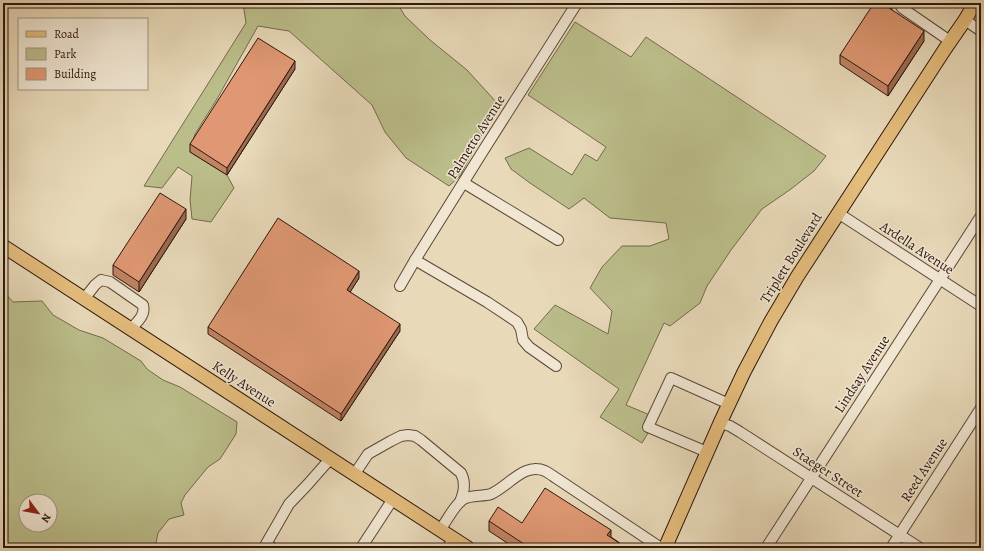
<svg xmlns="http://www.w3.org/2000/svg" width="984" height="551" viewBox="0 0 984 551" font-family="Alegreya,serif">
  <rect width="100%" height="100%" fill="#e8d9b9"/>
  <filter id="stains"><feTurbulence type="fractalNoise" baseFrequency=".005" numOctaves="4"/><feColorMatrix values="0 0 0 0 .2 0 0 0 0 .09 0 0 0 0 .02 0 0 0 .5 -.17"/></filter>
  <radialGradient id="worn" r=".72"><stop offset=".6" stop-color="#630" stop-opacity="0"/><stop offset="1" stop-color="#630" stop-opacity=".3"/></radialGradient>
  <!-- green -->
  <g fill="#bbbe8b" stroke="#746a4c" fill-rule="evenodd">
    <polygon points="243,3 397,3 405,16 430,40 467,70 498,104 460,176 449,186 406,158 385,132 372,105 289,31 258,26 217,99 195,134 190,152 227,175 234,188 211,222 192,219 190,200 192,176 178,167 162,188 144,186 246,23"/>
    <polygon points="575,22 631,57 646,37 826,156 814,171 791,189 762,209 731,250 707,286 700,303 670,326 664,323 626,405 657,418 642,443 600,417 619,389 534,329 555,305 608,334 612,311 590,288 602,267 622,246 650,246 669,239 666,223 610,218 584,198 569,209 530,183 511,169 505,158 529,148 572,175 585,154 597,161 606,147 528,95"/>
    <path d="M3,291L13,302L42,301L53,315L79,330L103,338L141,361L147,369L163,380L180,387L237,422L236,434L220,459L208,467L185,495L181,503L184,515L169,519L158,533L155,548H3ZM26,501H50V525H26Z"/>
  </g>
  <g fill="none" stroke-linecap="round" stroke-linejoin="round">
    <defs>
      <g id="minor">
        <polyline points="899,3 902,8 950,41"/>
        <polyline points="965,20 981,31"/>
        <polyline points="464,183 558,240"/>
        <polyline points="838,213 981,306"/>
        <polyline points="415,260 487,302 517,322 521,329 523,340 529,347 556,366"/>
        <polyline points="400,286 415,260 483,151 577,3"/>
        <path d="M84,299L95,285L101,280L110,282L143,305C146,315 137,322 131,329"/>
        <polyline points="720,423 730,426 740,432 920,548"/>
        <polyline points="707,452 648,427 671,378 729,404"/>
        <path d="M354,475L368,454L391,441L401,436L408,435L415,436L421,440L461,473C466,483 464,492 460,502"/>
        <path d="M440,530C446,522 454,506 462,500C470,494 482,497 491,494C509,486 524,462 545,471C549,473 553,476 556,478L661,548"/>
        <polyline points="273,548 266,544 289,504 308,484 330,459"/>
        <polyline points="361,548 393,499"/>
        <polyline points="447,548 454,539"/>
        <polyline points="766,548 981,216"/>
        <polyline points="891,548 981,408"/>
      </g>
      <g id="major">
        <polyline points="3,246 468,548"/>
        <polyline points="665,548 720,423 744,372 771,321 797,277 945,49 965,20 975,3"/>
      </g>
    </defs>
    <!-- minor casing -->
    <use href="#minor" stroke="#5c4838" stroke-width="12"/>
    <!-- major casing -->
    <use href="#major" stroke="#2e170d" stroke-width="15"/>
    <!-- minor -->
    <use href="#minor" stroke="#f0e6d2" stroke-width="10"/>
    <!-- major -->
    <use href="#major" stroke="#e4bc7c" stroke-width="13"/>
  </g>
  <!-- wall -->
  <g fill="#c08363" stroke="#2e170d">
    <polygon points="892,10 924,41 888,96 840,64 840,55"/>
    <polygon points="295,69 227,175 190,152 190,144"/>
    <polygon points="186,219 139,292 113,275 113,265"/>
    <polygon points="359,278 350,292 400,331 341,421 208,334 208,327"/>
    <polygon points="489,521 522,523 611,537 627,548 515,548 489,531"/>
  </g>
  <!-- shaded-wall -->
  <g fill="#9c6a50" stroke="#2e170d">
    <polygon points="892,3 892,12 889,8"/>
    <polygon points="924,31 924,41 888,96 888,86"/>
    <polygon points="295,61 295,69 227,175 227,168"/>
    <polygon points="186,209 186,219 139,292 139,282"/>
    <polygon points="359,271 359,278 347,297 347,290"/>
    <polygon points="400,324 400,331 341,421 341,414"/>
    <polygon points="611,530 611,540 607,535"/>
  </g>
  <!-- building -->
  <g fill="#df9873" stroke="#2e170d">
    <polygon points="874,3 892,3 889,8 924,31 888,86 840,55"/>
    <polygon points="258,38 295,61 227,168 190,144"/>
    <polygon points="160,193 186,209 139,282 113,265"/>
    <polygon points="278,218 359,271 347,290 400,324 341,414 208,327"/>
    <polygon points="545,488 611,530 607,535 627,548 530,548 489,521 498,507 522,523"/>
  </g>
  <g text-anchor="middle" dominant-baseline="central" stroke-width="3" stroke-linejoin="round" paint-order="stroke">
    <!-- street labels -->
    <g font-size="14" fill="#2e170d" stroke="#f0e6d2">
      <text transform="translate(476 137) rotate(-58)">Palmetto Avenue</text>
      <text transform="translate(917 248) rotate(33)">Ardella Avenue</text>
      <text transform="translate(791 258) rotate(-58)">Triplett Boulevard</text>
      <text transform="translate(862 374) rotate(-57)">Lindsay Avenue</text>
      <text transform="translate(244 384) rotate(33)">Kelly Avenue</text>
      <text transform="translate(924 470) rotate(-57)">Reed Avenue</text>
      <text transform="translate(828 472) rotate(33)">Staeger Street</text>
    </g>
  </g>
  <!-- margin -->
  <rect width="984" height="551" fill="none" stroke="#e8d9b9" stroke-width="16"/>
  <rect x="4" y="4" width="976" height="543" fill="none" stroke="#2e170d" stroke-width="2"/>
  <rect x="8" y="8" width="968" height="535" fill="none" stroke="#2e170d"/>
  <!-- legend -->
  <rect x="18" y="18" width="130" height="72" fill="#f0e6d2" stroke="#a29383"/>
  <rect x="26" y="31" width="20" height="6" fill="#e4bc7c" stroke="#a29383"/>
  <text x="54" y="38" font-size="12" fill="#2e170d">Road</text>
  <rect x="26" y="48" width="20" height="12" fill="#bbbe8b" stroke="#a29383"/>
  <text x="54" y="58" font-size="12" fill="#2e170d">Park</text>
  <rect x="26" y="68" width="20" height="12" fill="#df9873" stroke="#a29383"/>
  <text x="54" y="78" font-size="12" fill="#2e170d">Building</text>
  <!-- north arrow -->
  <g transform="translate(38 513) rotate(122)"><circle r="19" fill="#f0e6d2" stroke="#a29383"/>
  <path d="M0-3L7 15L0 10L-7 15Z" fill="#8f2418"/>
  <text y="-6" font-size="11" font-weight="bold" text-anchor="middle" fill="#2e170d">N</text>
  </g>
  <rect width="100%" height="100%" filter="url(#stains)"/>
  <rect width="100%" height="100%" fill="url(#worn)"/>
</svg>
